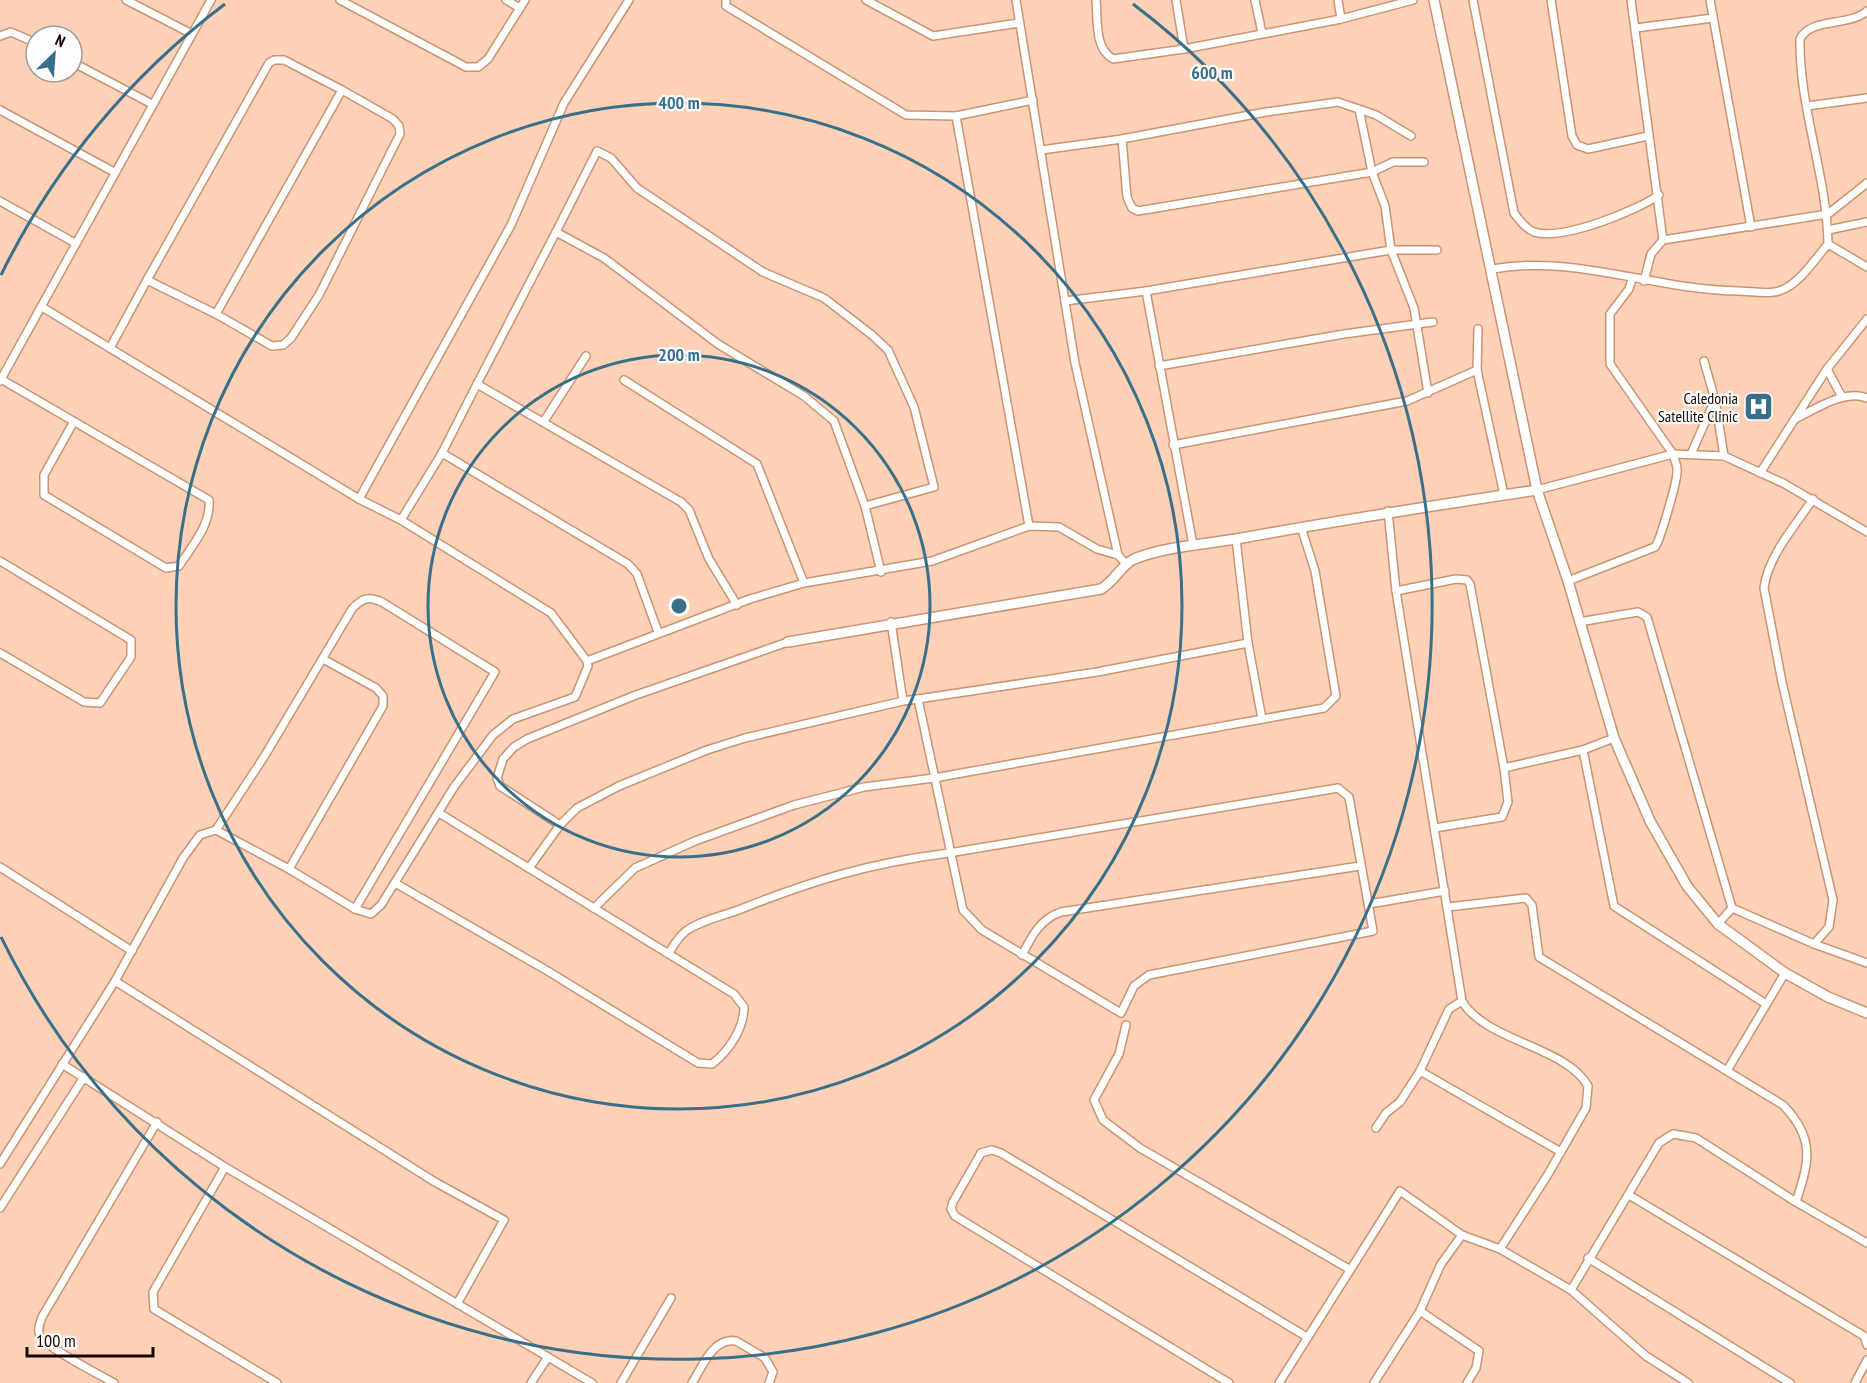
<svg xmlns="http://www.w3.org/2000/svg" width="1867" height="1383" viewBox="0 0 1867 1383" font-family="'PT Sans Narrow',sans-serif">
  <rect width="100%" height="100%" fill="#ffd1b6"/>
  <g fill="none" stroke-linecap="round" stroke-linejoin="round">
    <defs>
      <g id="street">
        <polyline points="126,0 192,34"/>
        <polyline points="340,0 466,67 478,67 488,59 525,0"/>
        <polyline points="506,0 520,8"/>
        <polyline points="726,0 726,6 906,115 956,116 1033,100"/>
        <polyline points="866,0 933,36 1019,23"/>
        <polyline points="1016,0 1075,363 1118,555 1126,564"/>
        <path d="M1096,0C1098,20 1094,48 1113,59L1184,49L1341,19L1413,0"/>
        <polyline points="1176,0 1184,49"/>
        <polyline points="1255,0 1262,33"/>
        <polyline points="1338,0 1341,19"/>
        <path d="M1473,0L1514,213C1519,220 1525,228 1534,232C1562,241 1636,211 1659,195"/>
        <polyline points="1551,0 1572,136 1577,145 1588,149 1648,136"/>
        <polyline points="1631,0 1663,240"/>
        <polyline points="1710,0 1751,227"/>
        <polyline points="1636,28 1713,18"/>
        <polyline points="0,36 11,32 36,43"/>
        <polyline points="72,62 152,104"/>
        <polyline points="1807,106 1867,98"/>
        <polyline points="1359,109 1372,172 1385,206 1391,250 1414,308 1428,393"/>
        <polyline points="0,110 114,172"/>
        <polyline points="956,116 1029,526"/>
        <polyline points="1122,139 1127,197 1132,208 1138,211 1372,172 1393,162 1424,162"/>
        <polyline points="1041,150 1122,139 1266,112 1338,102 1376,115 1411,136"/>
        <polyline points="0,201 75,243"/>
        <polyline points="1828,230 1867,222"/>
        <polyline points="556,232 597,151 611,158 637,188 763,272 824,298 872,335 888,350 914,407 934,487 865,506"/>
        <polyline points="1828,244 1867,267"/>
        <path d="M1492,269C1574,254 1656,290 1738,291C1750,291 1768,295 1779,291C1799,285 1815,259 1828,244C1827,175 1799,109 1800,39C1811,17 1849,27 1867,11"/>
        <polyline points="1644,281 1651,254 1663,240 1828,214 1867,183"/>
        <polyline points="1146,291 1193,545"/>
        <polyline points="1065,301 1146,291 1391,250 1437,250"/>
        <polyline points="216,314 272,346 283,345 291,338 319,295 400,134 399,126 393,119 342,90"/>
        <polyline points="1478,329 1477,370 1504,495"/>
        <polyline points="110,348 147,280 216,314 342,90 284,60 274,60 269,63 147,280"/>
        <polyline points="1159,366 1344,334 1433,322"/>
        <polyline points="1827,369 1842,397"/>
        <path d="M1,379L209,500C211,525 192,546 179,566L166,568L44,495V475L73,423"/>
        <polyline points="624,380 757,464 804,583"/>
        <polyline points="0,381 211,0"/>
        <polyline points="477,384 556,232 604,258 718,344 804,396 834,421 865,506 881,572"/>
        <polyline points="1715,400 1724,456"/>
        <path d="M1795,419C1816,409 1844,389 1867,398"/>
        <polyline points="544,421 586,356"/>
        <polyline points="1173,445 1407,401 1477,370"/>
        <polyline points="442,453 477,384 681,502 689,510 709,559 737,605"/>
        <polyline points="1691,454 1715,400 1704,361"/>
        <polyline points="1760,473 1827,369 1867,319"/>
        <polyline points="1537,490 1673,454 1724,456 1783,483 1867,532"/>
        <polyline points="359,499 511,225 564,103 629,0"/>
        <path d="M1813,499C1795,526 1768,556 1764,588L1782,682L1833,900L1829,927L1814,944"/>
        <path d="M1388,511L1396,591L1462,1001C1485,1041 1567,1047 1588,1086L1586,1108L1547,1176L1500,1249"/>
        <polyline points="401,520 442,453 628,564 637,574 658,632"/>
        <polyline points="1236,539 1248,643 1262,719"/>
        <polyline points="0,561 131,640 131,657 100,703 84,702 0,653"/>
        <path d="M1568,581L1655,547C1660,541 1677,482 1677,472C1678,466 1674,459 1673,454L1610,364V314L1629,289L1632,279"/>
        <polyline points="1396,591 1456,579 1467,580 1470,584 1504,768 1508,802 1502,817 1435,828"/>
        <polyline points="1579,622 1638,612 1647,617 1732,908 1718,924"/>
        <polyline points="587,661 750,599 804,583 932,561 1029,526 1059,527 1097,549 1118,555"/>
        <polyline points="918,699 1097,672 1248,643"/>
        <polyline points="1583,750 1614,906 1766,1004"/>
        <polyline points="1504,768 1583,750 1614,738"/>
        <polyline points="560,825 500,786 497,778 503,759 514,747 527,739 636,695 788,642"/>
        <path d="M216,830L264,757L352,609C362,598 369,596 382,602L495,672L355,909"/>
        <polyline points="0,867 132,951"/>
        <polyline points="529,868 560,825 577,808 619,786 707,750 745,738 903,701"/>
        <polyline points="289,869 383,706 383,696 376,688 323,659"/>
        <path d="M395,883L546,970L698,1063L712,1064C729,1051 744,1028 744,1007L734,994L439,813"/>
        <polyline points="1369,904 1445,891"/>
        <path d="M1448,907L1526,898L1532,905L1539,957L1783,1105C1816,1139 1809,1162 1796,1202"/>
        <polyline points="594,908 635,868 695,841 794,805 864,787 934,778 1324,708 1336,696 1315,571 1301,527"/>
        <polyline points="1732,908 1814,944 1867,963"/>
        <path d="M669,953C674,945 678,937 686,931C701,920 723,916 741,909C814,880 870,863 949,853L1338,788L1349,797L1373,931L1149,975L1134,986L1121,1013L982,930L963,910L918,699L903,701L891,622"/>
        <path d="M1022,955C1032,936 1040,919 1061,912L1360,866"/>
        <polyline points="115,981 435,1182 504,1220 457,1304"/>
        <polyline points="1126,1025 1119,1054 1094,1100 1103,1120 1140,1148 1349,1269"/>
        <polyline points="62,1064 225,1167 592,1383"/>
        <polyline points="1728,1069 1785,973"/>
        <polyline points="1420,1071 1449,1009 1462,1001"/>
        <polyline points="1376,1128 1386,1113 1400,1102 1420,1071 1561,1152"/>
        <polyline points="0,1164 115,981 183,858 200,835 216,830 289,869 355,909 371,914 381,905 454,787 493,735 513,719 575,697 588,666 587,661 551,613 401,520 359,499 42,307"/>
        <polyline points="225,1167 153,1292 154,1309 277,1383"/>
        <polyline points="1629,1195 1864,1336 1867,1345"/>
        <polyline points="0,1208 84,1077"/>
        <polyline points="1588,1258 1790,1383"/>
        <polyline points="1571,1290 1659,1143 1673,1134 1696,1138 1796,1202 1867,1243"/>
        <polyline points="1420,1311 1479,1351 1476,1368 1467,1383"/>
        <path d="M114,1383C100,1375 47,1348 40,1336C37,1329 40,1324 42,1317L157,1122"/>
        <polyline points="531,1383 548,1357"/>
        <polyline points="621,1383 671,1298"/>
        <path d="M692,1383C703,1366 713,1337 736,1341L765,1358L773,1372L769,1383"/>
        <polyline points="1229,1383 955,1216 951,1209 953,1202 981,1153 992,1150 1001,1153 1307,1337"/>
        <polyline points="1279,1383 1400,1191 1462,1235 1500,1249 1571,1290 1646,1356 1688,1383"/>
        <polyline points="1374,1383 1420,1311 1441,1264 1462,1235"/>
        <polyline points="1855,1383 1867,1360"/>
      </g>
      <g id="secondary">
        <polyline points="1434,0 1537,490 1568,581 1614,738 1650,821 1687,886 1718,924 1785,973 1828,997 1867,1013"/>
        <path d="M788,642L1101,589C1115,581 1121,565 1134,559C1166,546 1209,544 1242,538C1340,520 1438,505 1537,490"/>
      </g>
    </defs>
    <!-- street casing -->
    <use href="#street" stroke="#ca9473" stroke-width="10"/>
    <!-- secondary casing -->
    <use href="#secondary" stroke="#ca9473" stroke-width="12"/>
    <!-- street -->
    <use href="#street" stroke="#fff" stroke-width="7"/>
    <!-- secondary -->
    <use href="#secondary" stroke="#fff" stroke-width="9"/>
  </g>
  <!-- distance rings -->
  <g fill="none" stroke="#386f8a" stroke-width="3">
    <circle cx="679" cy="606" r="251"/>
    <circle cx="679" cy="606" r="503"/>
    <path d="M1 275A754 754 0 0 1 225 4M1133 4A754 754 0 1 1 1 937"/>
  </g>
  <!-- icons -->
  <defs>
    <symbol id="hospital-square" viewBox="-11 -11 22 22"><rect x="-9" y="-9" width="18" height="18" rx="4" fill="#386f8a" stroke="#fdfdfd"/><path d="M-5-5h3v3.5h4V-5h3V5h-3V1.5h-4V5h-3Z" fill="#fff"/></symbol>
  </defs>
  <g fill-rule="evenodd">
    <use href="#hospital-square" x="1742" y="390" width="33" height="33"/>
  </g>
  <g text-anchor="middle" dominant-baseline="central" stroke-width="4.5" stroke-linejoin="round" paint-order="stroke">
    <!-- poi labels -->
    <g font-size="16" fill="#180600" stroke="#fdfdfd" text-anchor="end">
      <text x="1738" y="398">Caledonia<tspan x="1738" dy="18">Satellite Clinic</tspan></text>
    </g>
  </g>
  <circle cx="679" cy="606" r="9" fill="#386f8a" stroke="#fdfdfd" stroke-width="3"/>
  <g font-size="18" text-anchor="middle" font-weight="bold" fill="#386f8a" stroke="#fdfdfd" stroke-width="4.5" stroke-linejoin="round" paint-order="stroke">
    <text x="1212" y="79">600 m</text>
    <text x="679" y="109">400 m</text>
    <text x="679" y="361">200 m</text>
  </g>
  <!-- north arrow -->
  <g transform="translate(54 54) rotate(25)"><circle r="28" fill="#fdfdfd" stroke="#a19a98" stroke-width="1.5"/>
  <path d="M0-4.5L10 22L0 15L-10 22Z" fill="#386f8a"/>
  <text y="-9" font-size="16" font-weight="bold" text-anchor="middle" fill="#180600">N</text>
  </g>
  <!-- scale -->
  <path d="M27 1347v9h126v-9" fill="none" stroke="#180600" stroke-width="3"/>
  <text x="36" y="1347" font-size="18" fill="#180600" stroke="#fdfdfd" stroke-width="4.5" paint-order="stroke">100 m</text>
</svg>
